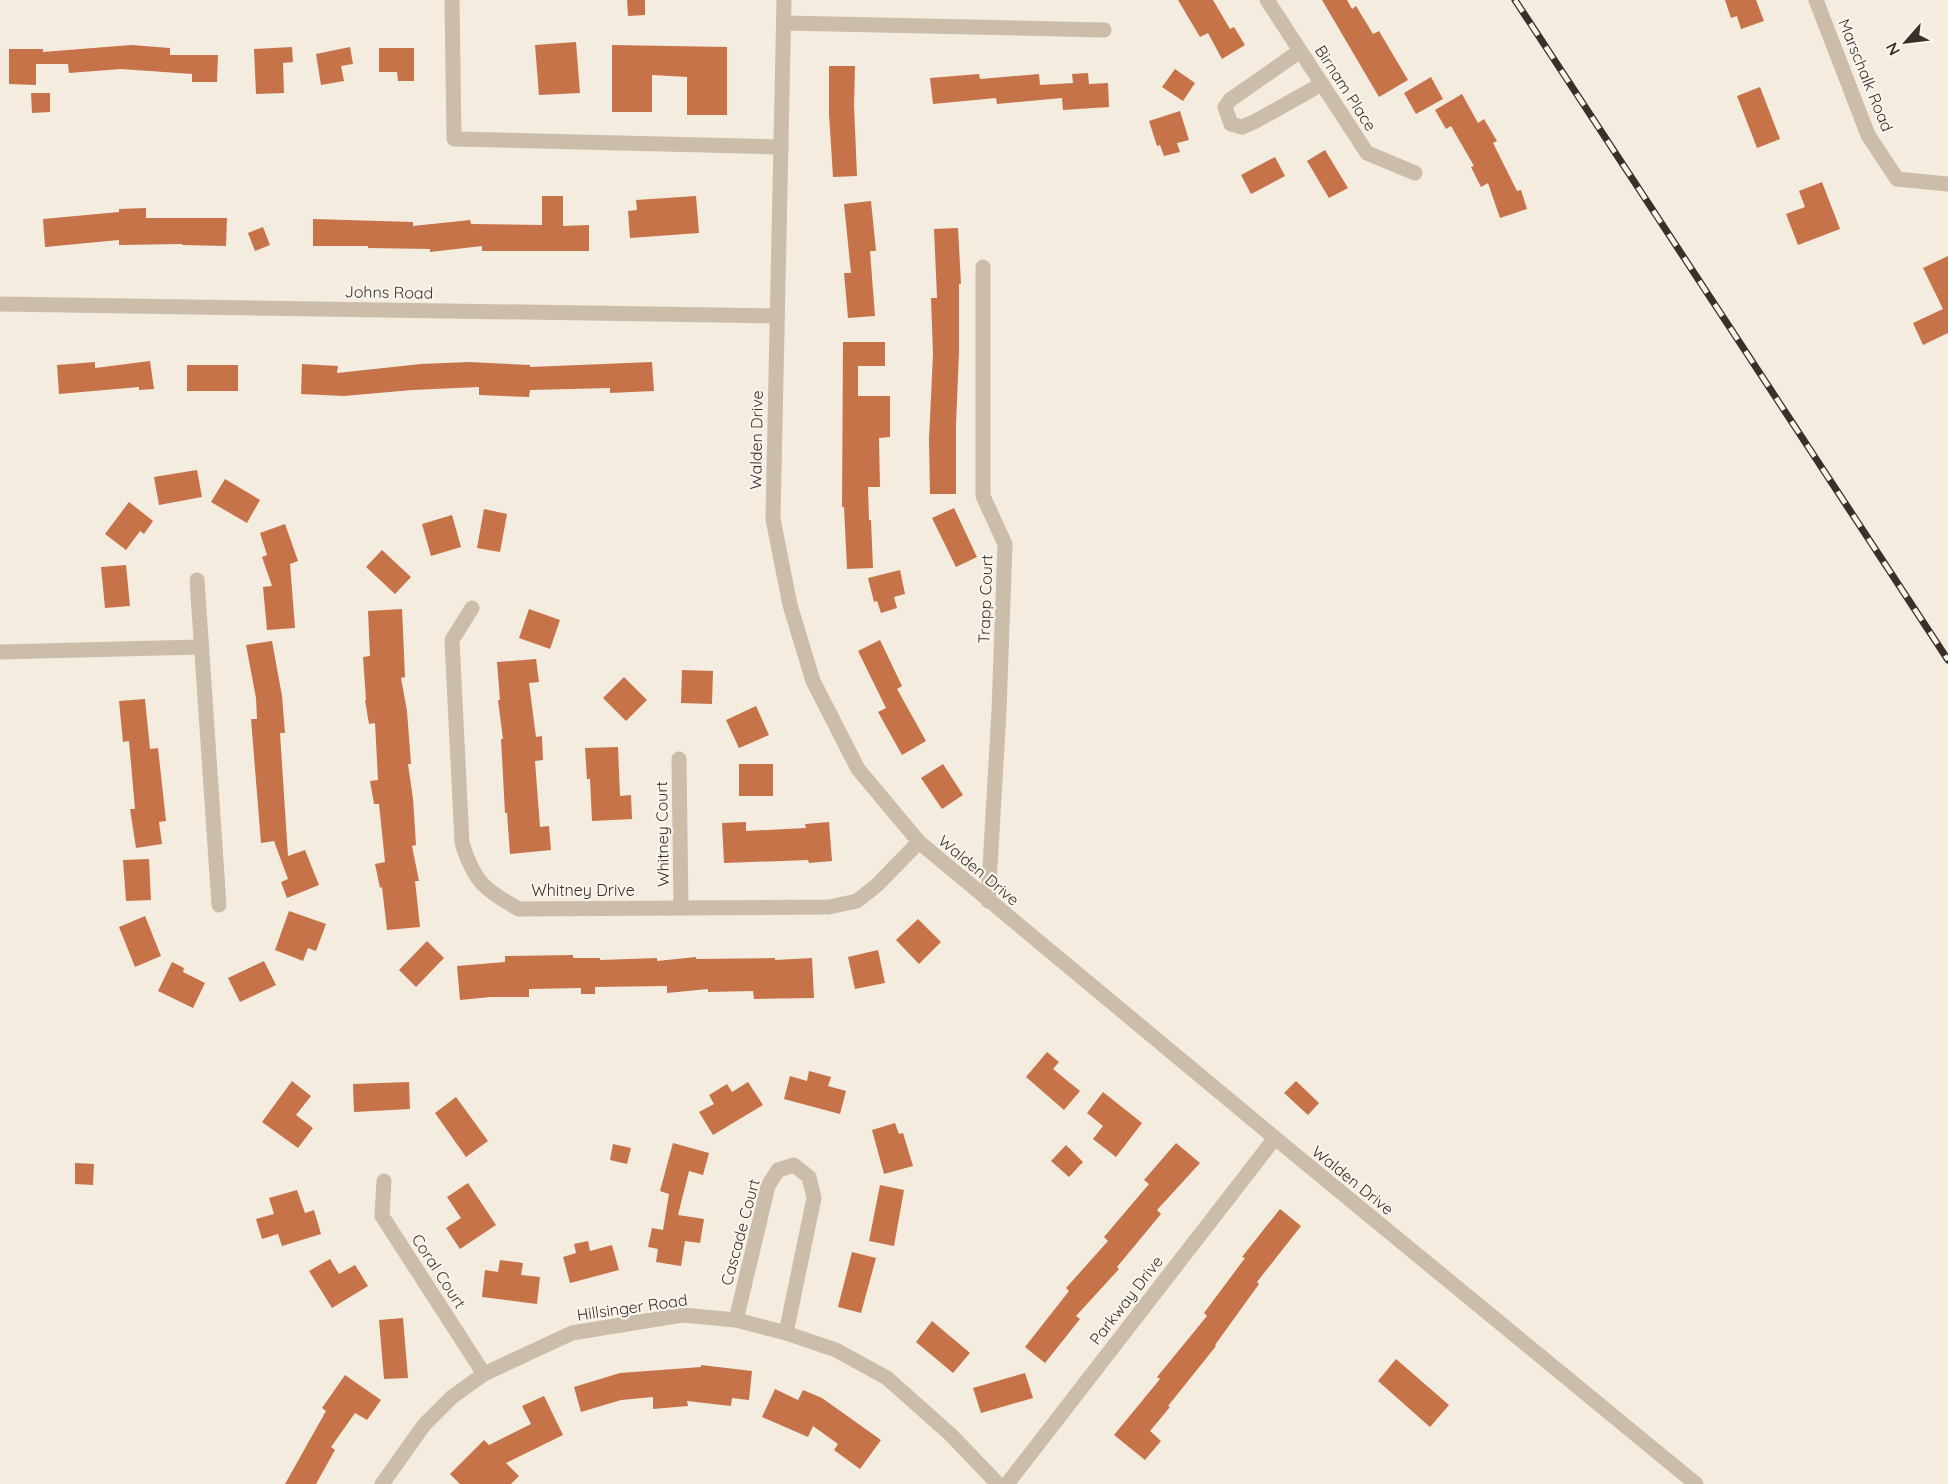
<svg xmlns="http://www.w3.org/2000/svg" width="1948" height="1484" viewBox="0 0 1948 1484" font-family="Quicksand,sans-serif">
  <rect width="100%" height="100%" fill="#f3ecdf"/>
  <!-- building -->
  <g fill="#c7734a">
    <polygon points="627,0 645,0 645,15 628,16"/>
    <polygon points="1178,0 1213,0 1230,29 1234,27 1245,45 1222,59 1208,33 1200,37"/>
    <polygon points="1322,0 1347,0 1352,9 1356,6 1373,34 1379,31 1408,80 1379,97"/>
    <polygon points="1725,0 1756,0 1764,21 1741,29 1737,16 1731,18"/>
    <polygon points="576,42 580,93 539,95 535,45"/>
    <polygon points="131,45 170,48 170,55 218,55 217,82 192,82 192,74 121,69 69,73 68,64 36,64 36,85 9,84 9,49 43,49 43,52"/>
    <polygon points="612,45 727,47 727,115 687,115 687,77 652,75 652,112 612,112"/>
    <polygon points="292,47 293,62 283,63 284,93 256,94 254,49"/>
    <polygon points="350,47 353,64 341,66 344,81 321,85 316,54"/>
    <polygon points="379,48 414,48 414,81 398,81 397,72 379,72"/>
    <polygon points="829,66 855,66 854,105 857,176 833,177 829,114"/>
    <polygon points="1175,69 1195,83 1183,101 1162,87"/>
    <polygon points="1088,73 1089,84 1108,83 1109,107 1063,110 1062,98 997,104 996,98 933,104 930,78 979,74 980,79 1039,74 1040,85 1073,83 1072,74"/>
    <polygon points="1431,77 1443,99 1416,114 1404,93"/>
    <polygon points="1760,87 1780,139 1757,148 1737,96"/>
    <polygon points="31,93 50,93 50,112 32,113"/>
    <polygon points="1462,94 1478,123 1484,119 1497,141 1493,143 1517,191 1521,190 1527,209 1500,218 1488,183 1481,187 1471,167 1474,166 1451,126 1446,129 1435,110"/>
    <polygon points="1180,111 1189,140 1177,143 1180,152 1164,156 1160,145 1157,146 1149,121"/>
    <polygon points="1325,150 1348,188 1329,198 1307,161"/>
    <polygon points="1275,157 1285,176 1251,194 1241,175"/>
    <polygon points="1822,182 1840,229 1798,245 1786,214 1805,207 1799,191"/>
    <polygon points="542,196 563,196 563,226 589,225 589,251 482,251 482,246 430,252 430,249 368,248 368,246 313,246 313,219 413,222 413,226 470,220 471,224 542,225"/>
    <polygon points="696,196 699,233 630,238 628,211 637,210 636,200"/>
    <polygon points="871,201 876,251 870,251 875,316 848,318 844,273 851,273 844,204"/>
    <polygon points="146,208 146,218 227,218 226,246 182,245 182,244 119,245 119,240 45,247 43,219 119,212 119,209"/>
    <polygon points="263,227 270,245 255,251 248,233"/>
    <polygon points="958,228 961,284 959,284 959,352 956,425 956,494 930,494 929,439 933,354 931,298 937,298 934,229"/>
    <polygon points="1948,256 1948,333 1923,345 1913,323 1943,309 1923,268"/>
    <polygon points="843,342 885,342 885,366 858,366 858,396 890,396 890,437 879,438 880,487 868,487 869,520 871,520 873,568 847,569 844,507 842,507"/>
    <polygon points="150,361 154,389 139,390 139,387 59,394 57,365 95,362 95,368"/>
    <polygon points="469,362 530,365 530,367 652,362 654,391 610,393 610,388 530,390 529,397 479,395 479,387 412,390 344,396 301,394 302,364 338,366 337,373 421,364"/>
    <rect x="187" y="365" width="51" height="26"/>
    <polygon points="197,470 202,497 159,505 154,477"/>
    <polygon points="225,479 260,500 247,523 211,502"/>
    <polygon points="129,502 153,521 144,534 140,531 126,550 105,534"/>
    <polygon points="954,508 977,557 956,567 932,518"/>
    <polygon points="484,509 507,514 500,552 477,548"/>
    <polygon points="452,515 461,547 431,556 422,524"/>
    <polygon points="285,524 298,561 290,564 295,628 267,630 263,587 272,586 262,557 267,555 260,533"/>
    <polygon points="382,550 411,577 395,594 366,567"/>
    <polygon points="126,565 130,606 105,608 101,567"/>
    <polygon points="900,570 905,594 894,597 897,608 881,613 877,601 874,602 868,578"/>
    <polygon points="402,609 405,677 401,678 407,711 411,764 408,764 413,799 416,845 412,846 419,881 415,881 420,927 387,930 382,887 380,888 375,864 385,862 379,804 374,804 370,781 378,780 375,723 369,724 365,700 366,700 363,657 370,656 368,611"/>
    <polygon points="529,609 560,620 550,649 519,638"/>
    <polygon points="880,640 902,686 897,689 926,741 902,755 878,712 886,708 858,651"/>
    <polygon points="272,641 282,696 285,733 280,733 288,856 305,850 319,885 287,898 281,882 288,879 274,841 261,843 251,719 257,719 256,698 246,645"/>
    <polygon points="536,659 539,682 529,683 536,737 542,736 543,760 535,761 540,827 549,826 551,850 510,854 507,813 505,813 501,739 503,739 498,700 500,700 497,662"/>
    <polygon points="682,670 713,671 712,704 681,703"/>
    <polygon points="624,677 647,700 626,721 603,698"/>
    <polygon points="145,699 150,749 158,748 166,821 159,822 162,844 136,848 130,809 135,809 129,741 123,742 119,701"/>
    <polygon points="756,706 769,735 739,748 726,720"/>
    <polygon points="618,747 620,796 631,795 632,819 592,821 590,779 587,779 585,748"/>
    <rect x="739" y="764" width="34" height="32"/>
    <polygon points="943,764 963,795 942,809 921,778"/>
    <polygon points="746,822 746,831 806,828 805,824 829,822 832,861 809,863 808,860 724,863 722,823"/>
    <polygon points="149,859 151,900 126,901 123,860"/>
    <polygon points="289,911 326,924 316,951 308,948 303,961 275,950"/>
    <polygon points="145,916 161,956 135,967 119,927"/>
    <polygon points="918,919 941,942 919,964 896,940"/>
    <polygon points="427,941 444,958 416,987 399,970"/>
    <polygon points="878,950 885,983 855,989 848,957"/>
    <polygon points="573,955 573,958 600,958 600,960 657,958 657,961 696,957 696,959 775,958 775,960 812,958 814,998 754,999 753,991 708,992 708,989 667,993 667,986 595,987 595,994 581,994 581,988 529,989 529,997 491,997 460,1000 457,966 505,962 505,956"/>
    <polygon points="264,961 276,985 240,1002 228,978"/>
    <polygon points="172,962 184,968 183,972 205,983 193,1008 158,991"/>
    <polygon points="1047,1052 1059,1062 1053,1069 1080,1091 1064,1110 1026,1077"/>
    <polygon points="809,1071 831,1077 828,1086 846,1091 840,1114 784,1099 790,1076 807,1081"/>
    <polygon points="292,1081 311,1096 296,1115 313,1128 298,1148 262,1122"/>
    <polygon points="1296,1081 1319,1103 1308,1115 1284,1093"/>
    <polygon points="409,1082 410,1109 354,1112 353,1084"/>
    <polygon points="748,1082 763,1105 713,1135 699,1112 714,1104 709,1095 727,1084 732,1092"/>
    <polygon points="1103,1092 1142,1123 1116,1157 1093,1139 1103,1126 1087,1113"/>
    <polygon points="456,1097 488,1141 466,1157 435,1113"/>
    <polygon points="895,1123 899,1134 903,1133 913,1166 884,1174 872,1130"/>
    <polygon points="673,1143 709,1153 703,1175 689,1171 678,1215 704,1219 700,1243 685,1241 681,1266 656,1262 658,1249 648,1247 652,1228 663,1230 669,1194 660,1191"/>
    <polygon points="1176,1143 1200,1163 1157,1210 1161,1214 1117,1267 1119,1269 1076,1316 1080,1319 1045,1363 1025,1347 1069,1291 1066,1288 1108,1241 1104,1237 1149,1184 1144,1180"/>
    <polygon points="613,1144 631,1148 627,1164 610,1160"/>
    <polygon points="1066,1145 1083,1162 1069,1177 1051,1161"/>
    <polygon points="75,1163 94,1164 93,1185 75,1184"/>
    <polygon points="468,1183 496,1225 460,1249 446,1228 461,1218 447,1197"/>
    <polygon points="880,1185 904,1190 894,1246 869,1241"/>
    <polygon points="297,1190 305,1213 314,1210 321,1234 282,1246 278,1234 262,1239 256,1219 274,1214 269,1198"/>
    <polygon points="1280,1209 1301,1226 1257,1282 1259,1284 1215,1345 1216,1346 1168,1406 1170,1407 1150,1431 1161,1441 1145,1460 1114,1435 1160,1379 1157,1377 1207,1316 1204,1313 1245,1258 1242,1257"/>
    <polygon points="588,1241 590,1251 612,1245 619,1270 570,1283 563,1257 576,1253 574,1244"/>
    <polygon points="852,1252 876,1258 861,1313 838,1307"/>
    <polygon points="330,1259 339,1274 355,1265 368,1286 332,1308 309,1271"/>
    <polygon points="500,1260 523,1263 521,1275 540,1277 537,1304 482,1297 485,1270 498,1272"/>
    <polygon points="403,1318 408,1378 384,1379 379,1320"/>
    <polygon points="932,1321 970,1353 953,1373 916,1342"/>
    <polygon points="1396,1359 1449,1405 1430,1427 1378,1381"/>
    <polygon points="701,1365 752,1371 749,1400 732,1398 731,1406 687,1401 688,1406 653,1409 653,1397 621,1400 581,1412 574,1387 620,1373 701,1367"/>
    <polygon points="1025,1373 1033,1398 981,1413 973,1388"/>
    <polygon points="345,1375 381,1400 367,1420 355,1413 331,1447 335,1450 316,1484 285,1484 326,1411 322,1408"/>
    <polygon points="775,1389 798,1400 803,1390 822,1398 881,1440 860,1469 834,1450 838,1444 813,1426 808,1437 762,1417"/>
    <polygon points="544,1396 563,1435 506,1463 519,1476 511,1484 460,1484 450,1474 484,1440 489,1445 531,1424 522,1406"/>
  </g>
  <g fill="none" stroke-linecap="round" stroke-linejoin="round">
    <!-- minor -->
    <g stroke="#ccbdab" stroke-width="15">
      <polyline points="452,0 454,139 781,147"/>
      <polyline points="1267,0 1367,153 1415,173"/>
      <polyline points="1816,0 1868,135 1897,179 1948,184"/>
      <polyline points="784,23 1104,30"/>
      <polyline points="1300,51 1230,100 1225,107 1231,124 1242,127 1254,122 1322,84"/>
      <polyline points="983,267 983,496 1005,544 999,711 988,901"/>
      <polyline points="0,304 777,316"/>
      <polyline points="197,580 219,905"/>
      <path d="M472,608L452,640L462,843C474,881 484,890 519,909L829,907L857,901L877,885L919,842"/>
      <polyline points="0,652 200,647"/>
      <polyline points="679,759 681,908"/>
      <polyline points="384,1181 382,1216 484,1374"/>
      <polyline points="736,1320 768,1186 778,1170 794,1165 809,1177 814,1198 786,1333"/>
      <polyline points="382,1484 424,1425 452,1397 484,1374 572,1333 682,1315 736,1320 786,1333 836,1350 887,1378 951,1435 998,1484"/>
      <polyline points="1007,1484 1275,1138"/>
    </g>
    <!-- tertiary -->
    <polyline stroke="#ccbdab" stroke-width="15" points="784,0 773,519 790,605 813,681 858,769 919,842 1275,1138 1696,1484"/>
    <defs>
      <polyline id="rail" points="1515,0 1948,660"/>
    </defs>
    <!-- rail casing -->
    <use href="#rail" stroke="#3a302a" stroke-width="7"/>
    <!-- rail -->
    <use href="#rail" stroke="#faf5ec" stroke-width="4.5" stroke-dasharray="14" stroke-linecap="butt"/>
  </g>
  <g text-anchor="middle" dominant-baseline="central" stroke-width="4.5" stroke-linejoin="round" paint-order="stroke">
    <!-- street labels -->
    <g font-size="16" fill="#3a302a" stroke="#faf5ec">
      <text transform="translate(1866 75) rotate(68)">Marschalk Road</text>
      <text transform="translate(1346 88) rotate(57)">Birnam Place</text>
      <text transform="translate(389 292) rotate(1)">Johns Road</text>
      <text transform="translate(756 440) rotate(-89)">Walden Drive</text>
      <text transform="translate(985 599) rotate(-88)">Trapp Court</text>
      <text transform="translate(662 834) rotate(-91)">Whitney Court</text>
      <text transform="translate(979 870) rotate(40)">Walden Drive</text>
      <text x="583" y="890">Whitney Drive</text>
      <text transform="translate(1353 1180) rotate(39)">Walden Drive</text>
      <text transform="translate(740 1232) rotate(-75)">Cascade Court</text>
      <text transform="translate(439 1271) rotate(57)">Coral Court</text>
      <text transform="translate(1126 1300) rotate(-52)">Parkway Drive</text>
      <text transform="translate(632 1307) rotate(-8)">Hillsinger Road</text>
    </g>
  </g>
  <!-- north arrow -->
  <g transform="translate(1906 42) rotate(242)" stroke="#faf5ec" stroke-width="4.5" paint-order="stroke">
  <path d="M0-4.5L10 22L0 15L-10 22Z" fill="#3a302a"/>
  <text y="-9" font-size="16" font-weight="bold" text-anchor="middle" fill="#3a302a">N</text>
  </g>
</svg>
